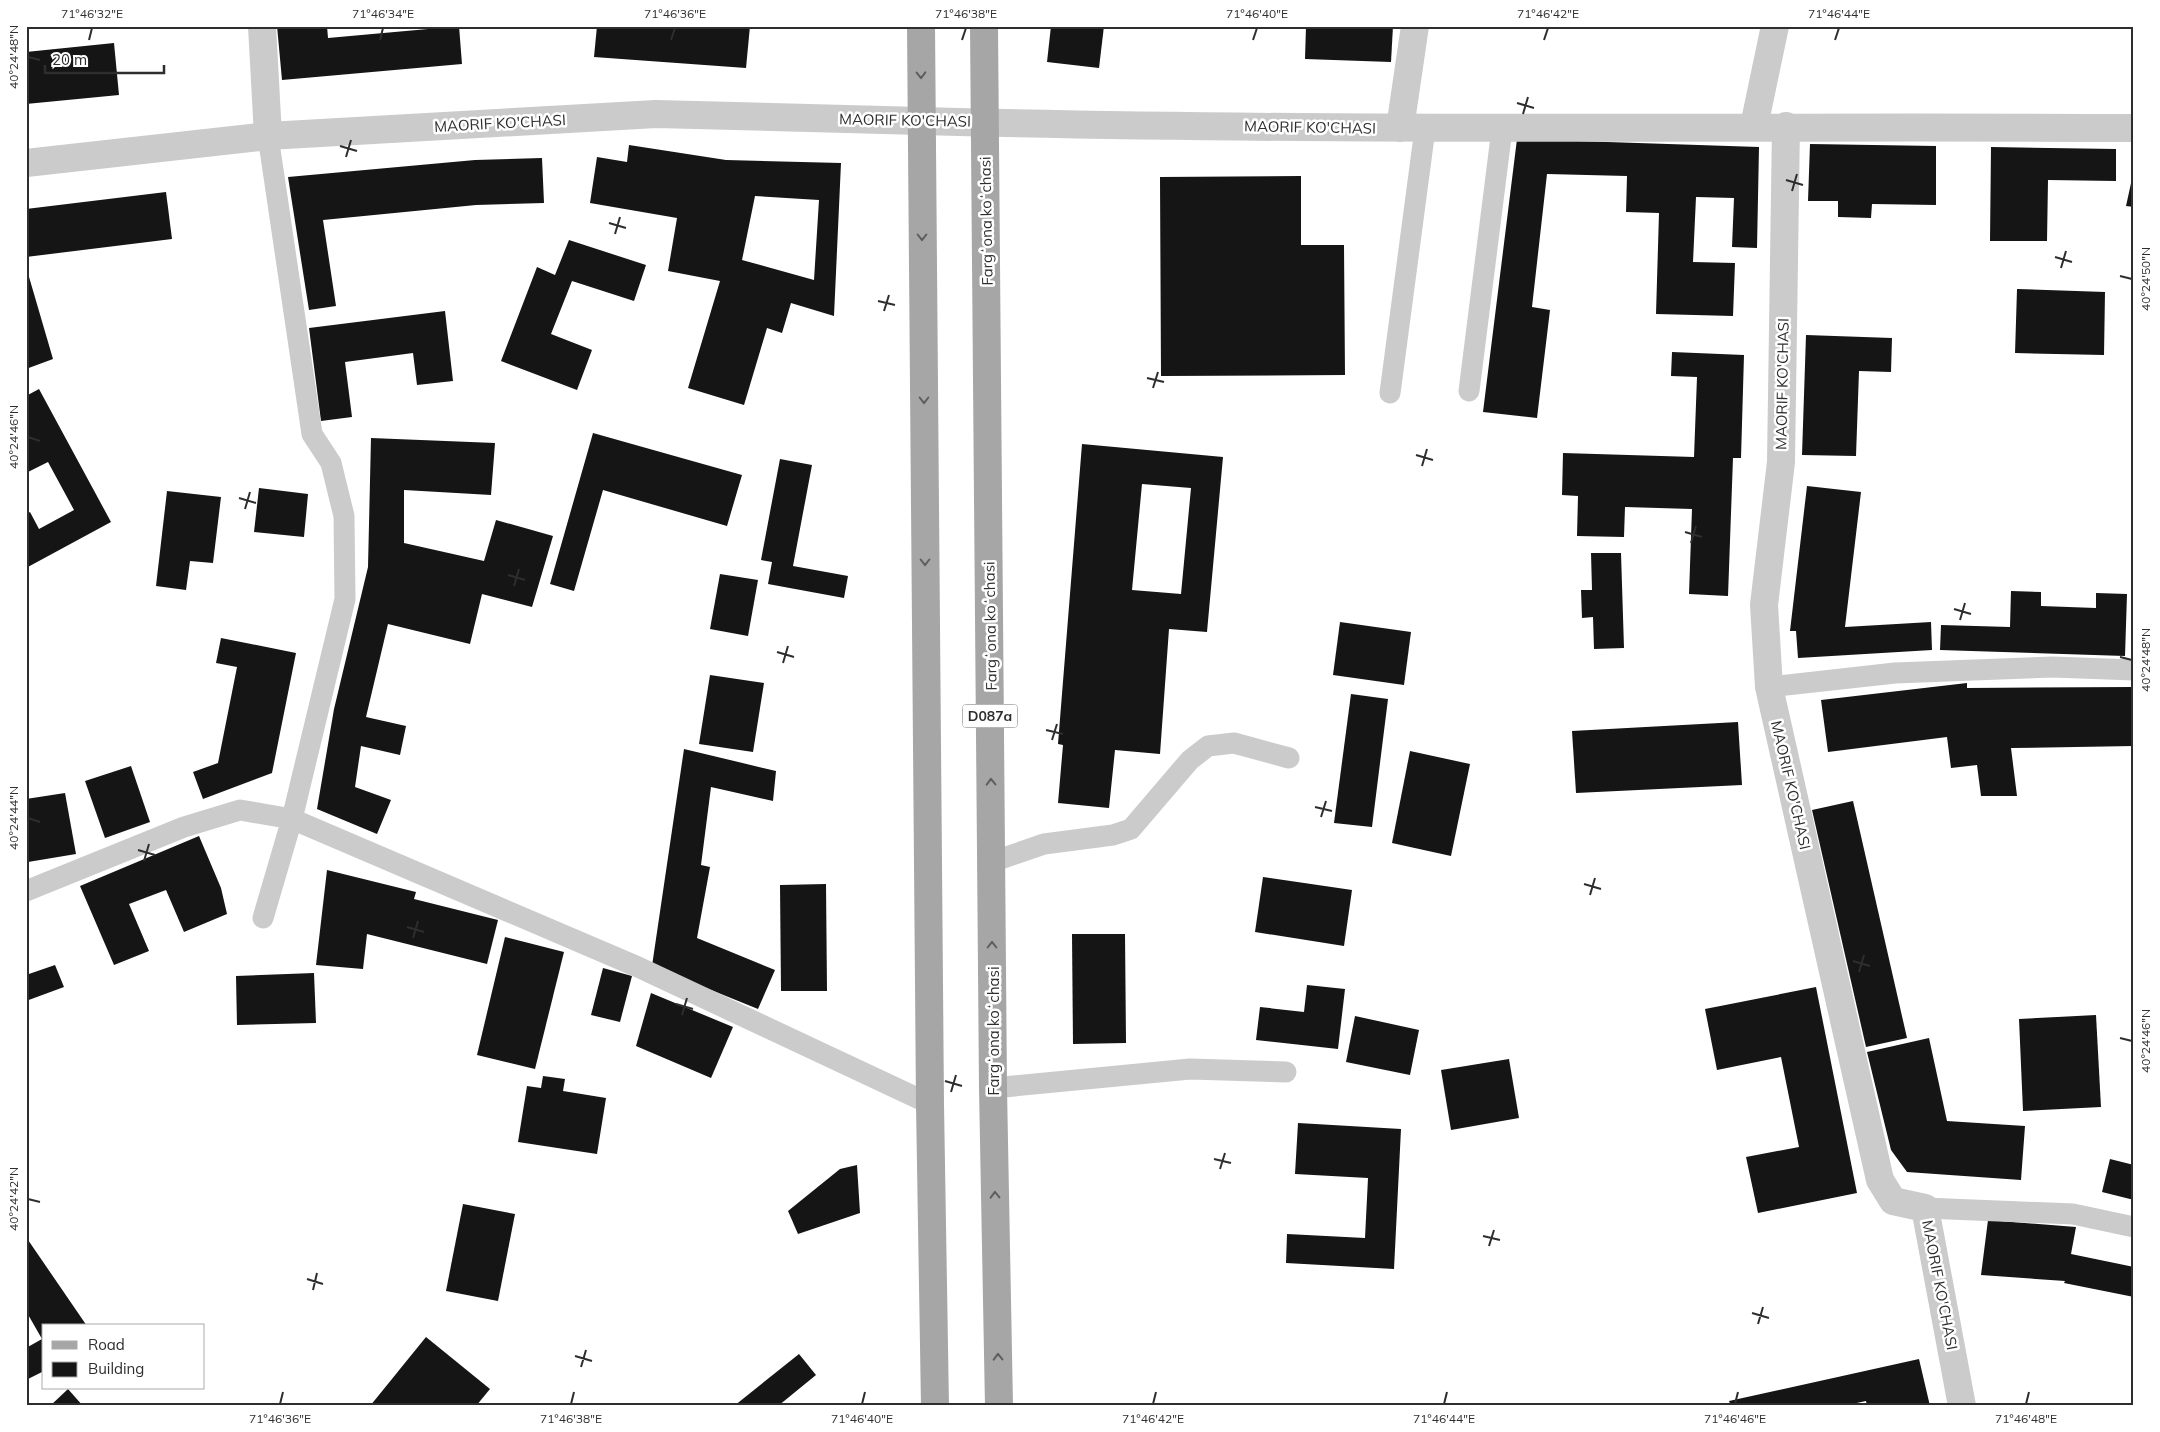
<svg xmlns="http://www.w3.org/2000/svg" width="2160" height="1432" viewBox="0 0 2160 1432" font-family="Mulish,sans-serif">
  <rect width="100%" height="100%" fill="#fff"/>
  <!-- building -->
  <g fill="#151515" fill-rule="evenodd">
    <polygon points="277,26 327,26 328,38 428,29 428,26 459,26 462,64 282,80"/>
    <polygon points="597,26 750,26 746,68 594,57"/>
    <polygon points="1051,26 1104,26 1099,68 1047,62"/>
    <polygon points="1306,26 1393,26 1391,62 1305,59"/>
    <polygon points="114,43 119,95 26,104 26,52"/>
    <polygon points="1517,139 1759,147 1757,248 1732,247 1734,198 1696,197 1693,262 1735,263 1733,316 1656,314 1659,213 1626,212 1627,176 1547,174 1532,307 1550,310 1537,418 1483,412"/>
    <polygon points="1810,144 1936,146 1936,205 1872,204 1871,218 1838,217 1838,201 1808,201"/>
    <path d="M629,145L726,160L841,163L834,316L791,303L782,333L767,328L744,405L688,388L720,281L668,271L677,218L590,203L597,157L627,162ZM755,196L819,200L814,280L742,260Z"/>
    <polygon points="1991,147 2116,149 2116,181 2048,180 2047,241 1990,241"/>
    <polygon points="542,158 544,203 476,205 323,220 336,306 309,310 288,177 475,160"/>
    <polygon points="2133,174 2134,174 2134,207 2126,206"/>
    <polygon points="1301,176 1301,245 1344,245 1345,375 1161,376 1160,177"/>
    <polygon points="166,192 172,239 26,257 26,209"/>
    <polygon points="569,240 646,265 634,301 572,281 551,334 592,350 577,390 501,361 537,267 555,275"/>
    <polygon points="27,270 53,359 26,369 26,271"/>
    <polygon points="2017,289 2105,292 2104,355 2015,353"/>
    <polygon points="445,311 453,381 417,385 413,353 345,362 352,417 321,421 309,328"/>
    <polygon points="1806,335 1892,338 1891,372 1859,371 1856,456 1802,455"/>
    <polygon points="1672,352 1744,355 1741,458 1733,458 1728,596 1689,594 1692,509 1625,507 1624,537 1577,536 1578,496 1562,495 1563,453 1694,457 1697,377 1671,376"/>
    <polygon points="39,389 111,522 26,568 26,514 30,512 39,529 74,510 48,462 26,473 26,396"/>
    <polygon points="593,433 742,475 727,526 603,490 574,591 550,584"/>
    <polygon points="371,438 495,443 491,495 404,490 404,543 484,561 496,520 553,536 532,607 482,594 470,644 388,624 366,717 406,726 400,755 361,746 355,787 391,800 377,834 317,809 334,709 368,567"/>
    <path d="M1082,444L1223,457L1207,632L1169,629L1160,754L1115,750L1109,808L1058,803L1063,745L1058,744ZM1142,484L1191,488L1181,594L1132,590Z"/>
    <polygon points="780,459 812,465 793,566 848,576 844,598 768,584 772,562 761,560"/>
    <polygon points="1807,486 1861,492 1845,627 1931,622 1932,650 1798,658 1796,631 1790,631"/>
    <polygon points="259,488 308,494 304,537 254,532"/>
    <polygon points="167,491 221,497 213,563 190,561 186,590 156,586"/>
    <polygon points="1591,553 1621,553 1624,648 1594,649 1593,617 1582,618 1581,590 1592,590"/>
    <polygon points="720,574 758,580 748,636 710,629"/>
    <polygon points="2011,591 2041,592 2041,606 2096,608 2096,593 2127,594 2125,656 1940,650 1941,625 2010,627"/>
    <polygon points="1340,622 1411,632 1404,685 1333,675"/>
    <polygon points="221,638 296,653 272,773 203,799 193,772 218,763 237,667 216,663"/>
    <polygon points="710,675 764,683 753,752 699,744"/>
    <polygon points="1967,683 1967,688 2134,687 2134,746 2011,748 2017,796 1981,796 1977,765 1951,768 1947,737 1828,752 1821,700"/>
    <polygon points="1351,694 1388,699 1372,827 1334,823"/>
    <polygon points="1738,722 1742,785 1576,793 1572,731"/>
    <polygon points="684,749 776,771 773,801 711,787 701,865 710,867 697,938 775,970 758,1009 652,966"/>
    <polygon points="1410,751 1470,764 1451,856 1392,843"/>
    <polygon points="131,766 150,822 105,838 85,781"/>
    <polygon points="65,793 76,854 28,862 26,850 26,799"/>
    <polygon points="1853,801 1907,1038 1866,1047 1812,810"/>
    <polygon points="199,836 221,888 227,914 184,932 166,890 129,904 149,951 114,965 80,886"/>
    <polygon points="327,870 416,892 414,899 498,920 487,964 367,934 363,969 316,965"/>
    <polygon points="1263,877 1352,890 1344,946 1255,932"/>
    <polygon points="826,884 827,991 781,991 780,885"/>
    <polygon points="1072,934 1125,934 1126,1043 1073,1044"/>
    <polygon points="505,937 564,952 535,1069 477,1055"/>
    <polygon points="55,965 64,987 26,1001 26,975"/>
    <polygon points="603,968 632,976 620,1022 591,1015"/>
    <polygon points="314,973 316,1023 237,1025 236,976"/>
    <polygon points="1307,985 1345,989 1338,1049 1256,1040 1260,1007 1304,1012"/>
    <polygon points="1816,987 1857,1193 1758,1213 1746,1157 1799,1147 1781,1057 1717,1070 1705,1009"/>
    <polygon points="651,993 733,1027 711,1078 636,1046"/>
    <polygon points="2096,1015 2101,1107 2023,1111 2019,1019"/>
    <polygon points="1355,1016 1419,1030 1410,1075 1346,1062"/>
    <polygon points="1929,1038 1947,1121 2025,1126 2021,1180 1907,1172 1891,1150 1867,1052"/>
    <polygon points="1509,1059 1519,1118 1451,1130 1441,1070"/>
    <polygon points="543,1076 565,1079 563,1091 606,1098 597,1154 518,1142 527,1086 541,1088"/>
    <polygon points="1298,1123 1401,1129 1394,1269 1286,1263 1287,1234 1365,1238 1368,1178 1295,1174"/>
    <polygon points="2110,1159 2134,1165 2134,1200 2102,1192"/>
    <polygon points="857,1165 860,1213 798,1234 788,1211 840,1169"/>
    <polygon points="463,1204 515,1214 498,1301 446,1291"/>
    <polygon points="1988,1220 2076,1227 2071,1254 2134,1267 2134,1297 2064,1283 2065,1281 1981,1275"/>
    <polygon points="26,1237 87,1326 44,1326 44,1371 26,1380 26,1348 42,1339 26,1311"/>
    <polygon points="426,1337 490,1389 476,1406 370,1406"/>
    <polygon points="799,1354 816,1375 778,1406 734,1406"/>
    <polygon points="1919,1359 1930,1406 1867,1406 1866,1401 1843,1406 1731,1406 1729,1401"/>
    <polygon points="68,1389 83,1406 50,1406"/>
  </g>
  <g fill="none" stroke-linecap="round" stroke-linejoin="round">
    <!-- service -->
    <g stroke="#cbcbcb" stroke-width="21">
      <polyline points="268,136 312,434 331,463 344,516 345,599 292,819 638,967 930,1104"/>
      <polyline points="1469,391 1502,129"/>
      <polyline points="1390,393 1425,129"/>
      <polyline points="1769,687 1895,673 2053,667 2134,670"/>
      <polyline points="992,862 1044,844 1113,835 1131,829 1190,760 1208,746 1234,743 1289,758"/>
      <polyline points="26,891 184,827 240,810 292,819 263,918"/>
      <polyline points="993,1088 1190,1069 1286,1072"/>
      <polyline points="1925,1208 2073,1214 2134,1227"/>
    </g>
    <!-- minor -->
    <g stroke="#cbcbcb" stroke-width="28">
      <polyline points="262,26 268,136"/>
      <polyline points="1754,126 1775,26"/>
      <polyline points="1786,126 1781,462 1764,605 1769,687 1880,1180 1893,1201 1925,1208 1962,1406"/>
      <polyline points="1400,128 1415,26"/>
      <polyline points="26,163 268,136 656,114 921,121"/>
    </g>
    <!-- tertiary -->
    <path stroke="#cbcbcb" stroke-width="28" d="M921,121C1325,132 1730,126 2134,128"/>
    <!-- primary -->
    <g stroke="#a6a6a6" stroke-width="28">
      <polyline points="921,26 930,1104 935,1406"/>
      <polyline points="984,26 993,1088 999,1406"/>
    </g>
  </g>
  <!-- one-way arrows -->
  <defs><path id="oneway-chevron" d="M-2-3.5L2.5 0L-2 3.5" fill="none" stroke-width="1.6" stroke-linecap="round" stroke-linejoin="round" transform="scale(1.25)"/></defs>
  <g stroke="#5e5e5e">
    <use href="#oneway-chevron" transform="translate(921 75) rotate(89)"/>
    <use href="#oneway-chevron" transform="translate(922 237) rotate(90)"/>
    <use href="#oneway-chevron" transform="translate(924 400) rotate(90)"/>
    <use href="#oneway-chevron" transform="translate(925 562) rotate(90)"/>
    <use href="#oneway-chevron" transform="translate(991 782) rotate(-91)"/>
    <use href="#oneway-chevron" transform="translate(992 945) rotate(-90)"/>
    <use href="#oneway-chevron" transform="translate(995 1195) rotate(-91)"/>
    <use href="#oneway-chevron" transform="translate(998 1357) rotate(-91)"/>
  </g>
  <!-- ticks -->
  <path fill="none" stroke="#2e2e2e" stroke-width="2" d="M89,40L92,28M380,40L383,28M671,40L675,28M962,40L966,28M1253,40L1257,28M1544,40L1548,28M1835,40L1839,28M28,57L40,60M1517,103L1534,108M1523,114L1528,97M340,146L357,151M346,157L351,140M1786,180L1803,185M1792,191L1797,174M609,223L626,228M615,234L620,217M2055,257L2072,262M2061,268L2066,251M2120,276L2132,279M878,301L895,305M884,311L889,295M1147,378L1164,382M1153,388L1158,372M28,437L40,441M1416,455L1433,460M1422,466L1427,449M239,498L256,503M245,509L250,492M1685,532L1702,537M1691,543L1696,526M508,575L525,580M514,586L519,569M1954,609L1971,614M1960,620L1965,603M777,652L794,657M2120,657L2132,660M783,663L788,646M1046,730L1063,734M1052,740L1057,724M1315,807L1332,811M1321,817L1326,801M28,818L40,822M138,850L155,855M144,861L149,844M1584,884L1601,889M1590,895L1595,878M407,927L424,932M413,938L418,921M1853,961L1870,966M1859,972L1864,955M676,1004L693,1009M682,1015L687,998M2120,1038L2132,1041M945,1081L962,1086M951,1092L956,1075M1214,1159L1231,1163M1220,1169L1225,1153M28,1199L40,1202M1483,1236L1500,1240M1489,1246L1494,1230M307,1279L323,1284M313,1290L317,1273M1752,1313L1769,1318M1758,1324L1763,1307M575,1356L592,1361M581,1367L586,1350M280,1404L283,1392M571,1404L574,1392M862,1404L865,1392M1153,1404L1156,1392M1444,1404L1447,1392M1735,1404L1738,1392M2026,1404L2029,1392"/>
  <g text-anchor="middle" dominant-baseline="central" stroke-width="5" stroke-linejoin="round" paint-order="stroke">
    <!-- shield labels -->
    <rect fill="#fff" stroke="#6d6d6d" stroke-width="1" x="962.5" y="704.5" width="55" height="23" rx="4"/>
    <g font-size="14" font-weight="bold" fill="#2e2e2e">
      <text x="990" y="716">D087a</text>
    </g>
    <!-- street labels -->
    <g font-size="15" fill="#2e2e2e" stroke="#fff">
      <text transform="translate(905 120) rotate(1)">MAORIF KO'CHASI</text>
      <text transform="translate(500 123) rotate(-3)">MAORIF KO'CHASI</text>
      <text transform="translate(1310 127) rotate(1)">MAORIF KO'CHASI</text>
      <text transform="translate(986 221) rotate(-91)">Fargʻona koʻchasi</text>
      <text transform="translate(1782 384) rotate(-89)">MAORIF KO'CHASI</text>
      <text transform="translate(990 626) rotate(-91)">Fargʻona koʻchasi</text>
      <text transform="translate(1791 785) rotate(77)">MAORIF KO'CHASI</text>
      <text transform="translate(993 1031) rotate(-90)">Fargʻona koʻchasi</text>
      <text transform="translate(1940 1285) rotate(79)">MAORIF KO'CHASI</text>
    </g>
  </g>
  <!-- border -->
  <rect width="2160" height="1432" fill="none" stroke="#ffffff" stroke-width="55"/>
  <!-- legend -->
  <rect x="42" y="1324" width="162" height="65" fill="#ffffff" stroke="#ababab"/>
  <rect x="52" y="1341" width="25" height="8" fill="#a6a6a6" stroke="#ababab"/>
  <text x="88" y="1350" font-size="15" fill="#2e2e2e">Road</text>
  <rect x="52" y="1362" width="25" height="15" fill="#151515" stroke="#ababab"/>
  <text x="88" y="1374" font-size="15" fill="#2e2e2e">Building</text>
  <!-- scale -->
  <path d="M45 65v8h119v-8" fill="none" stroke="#2e2e2e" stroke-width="2.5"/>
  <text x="52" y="65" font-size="15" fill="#2e2e2e" stroke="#ffffff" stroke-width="4" paint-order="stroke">20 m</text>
  <rect x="28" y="28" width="2104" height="1376" fill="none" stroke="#2e2e2e" stroke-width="2"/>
  <g font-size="12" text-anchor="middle" fill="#2e2e2e">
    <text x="92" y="18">71°46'32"E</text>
    <text x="383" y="18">71°46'34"E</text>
    <text x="675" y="18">71°46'36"E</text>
    <text x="966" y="18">71°46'38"E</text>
    <text x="1257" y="18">71°46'40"E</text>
    <text x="1548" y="18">71°46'42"E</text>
    <text x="1839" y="18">71°46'44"E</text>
    <text transform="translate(14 57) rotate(-90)" y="4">40°24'48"N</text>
    <text transform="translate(2146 279) rotate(-90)" y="4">40°24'50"N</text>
    <text transform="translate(14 437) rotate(-90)" y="4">40°24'46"N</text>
    <text transform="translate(2146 660) rotate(-90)" y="4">40°24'48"N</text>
    <text transform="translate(14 818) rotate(-90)" y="4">40°24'44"N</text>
    <text transform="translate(2146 1041) rotate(-90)" y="4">40°24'46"N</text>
    <text transform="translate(14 1199) rotate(-90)" y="4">40°24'42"N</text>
    <text x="280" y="1423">71°46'36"E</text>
    <text x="571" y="1423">71°46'38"E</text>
    <text x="862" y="1423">71°46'40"E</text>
    <text x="1153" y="1423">71°46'42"E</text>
    <text x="1444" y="1423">71°46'44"E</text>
    <text x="1735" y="1423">71°46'46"E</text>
    <text x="2026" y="1423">71°46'48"E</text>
  </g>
</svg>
